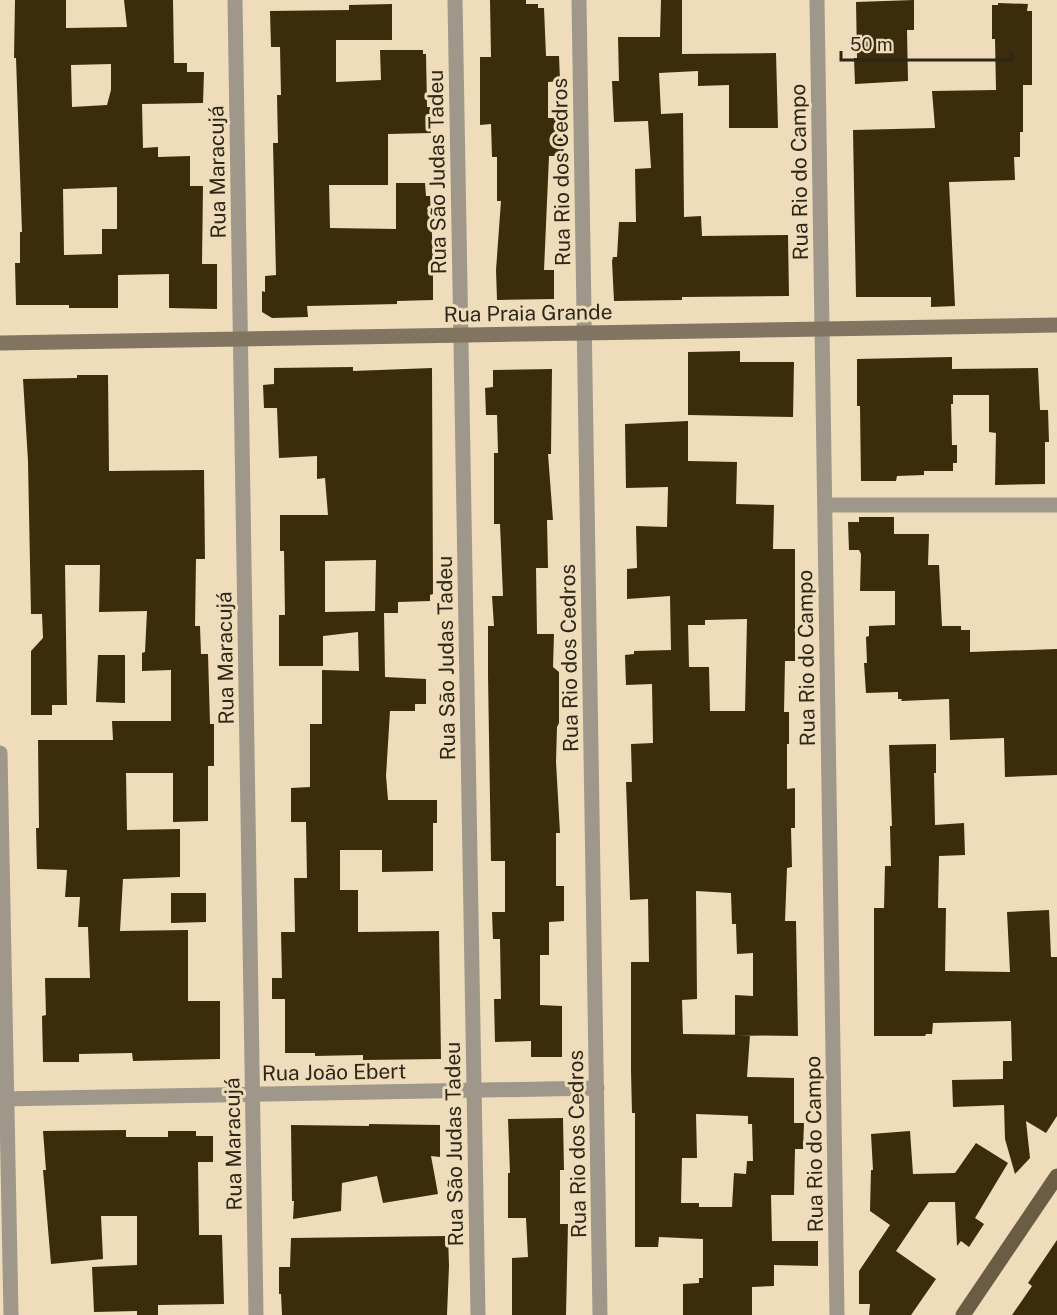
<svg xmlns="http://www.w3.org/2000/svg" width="1057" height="1315" viewBox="0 0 1057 1315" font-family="'Public Sans',sans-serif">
  <rect width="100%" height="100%" fill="#eedcbb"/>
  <!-- building -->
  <g fill="#3b2c0b" fill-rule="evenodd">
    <path d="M15,0H66V28L127,27L124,0H173L174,63H187V72H204L203,103L142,104L143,148L158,147V157L190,156V186H203L202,264H217V309L169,308V274L118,275V308H69V305H16L15,263H20V232H22L16,58H14ZM111,64V90L107,105L72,107L71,65ZM117,187V229H102V254L64,255L63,189Z"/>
    <polygon points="490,0 526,0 526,4 538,4 538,8 544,8 546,56 559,56 560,81 548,82 548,118 562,118 564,156 549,156 544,270 554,270 554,299 497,300 496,270 501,201 497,201 497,157 492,157 491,124 480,125 480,57 491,57"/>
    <polygon points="661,0 682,0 682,54 776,53 778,128 729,128 729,85 698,86 698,71 659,73 661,114 683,113 684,217 701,216 702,236 788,235 789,296 682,297 682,300 614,301 612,261 613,257 617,257 619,222 636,222 635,169 651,168 648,121 614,122 612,81 619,81 618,37 660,37"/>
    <polygon points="914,0 914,30 907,30 908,81 855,84 854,58 857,58 856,2"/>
    <polygon points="998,3 1028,4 1027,11 1032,11 1032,85 1023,85 1023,132 1020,132 1020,157 1014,157 1015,180 949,182 955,306 931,307 931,297 856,297 853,130 935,128 932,91 996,90 995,39 992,39 992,5 998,5"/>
    <polygon points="392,4 392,40 336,40 336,82 381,80 380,50 423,50 423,54 426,54 427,107 430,107 431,133 388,134 388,185 329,185 330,228 396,229 396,183 425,183 426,196 430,196 433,255 441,255 441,274 433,274 433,300 397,301 397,304 307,306 308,317 272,318 262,312 262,291 265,292 265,276 276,275 273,143 278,143 277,95 281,95 280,47 271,47 270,11 349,10 349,5"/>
    <polygon points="740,351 740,362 794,362 793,417 688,415 688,352"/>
    <polygon points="952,357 952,369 1038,368 1040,410 1048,410 1049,442 1045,442 1045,484 995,485 996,433 989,432 989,395 953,395 953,404 951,404 952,445 957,445 957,463 953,463 953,471 924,471 924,475 897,476 896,481 861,481 860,406 857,406 857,359"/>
    <path d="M353,367V371L432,368L433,594L430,595V601L398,602V613H384L385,677L426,679V704H415V711H390L386,776L388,800H437V823H433V871L382,872V850H340V890H358V932L439,931L441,1059L363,1060V1055L315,1056V1053H285V999H272V978H282L281,932H295L294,878H307L306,822H291V788L310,787V724H322V670L359,671L358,632L323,636V666H279V615H285L284,551H280V515H328L325,478L317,479V456L279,458L277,408H264L263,385L274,384V368ZM376,560L375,611L325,612V561Z"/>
    <polygon points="552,369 551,454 548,454 553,520 547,520 548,568 536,568 537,634 554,634 553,667 559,672 559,723 557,727 556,762 560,833 556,833 556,886 564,886 564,921 549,922 549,955 540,955 540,1005 562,1006 562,1057 531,1057 531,1041 495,1042 494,999 501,999 500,939 493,939 492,912 505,912 505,861 491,861 488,675 488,626 494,626 492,596 503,596 500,524 494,524 494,453 498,453 497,415 486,415 485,388 493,387 493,370"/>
    <polygon points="77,375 108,375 109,471 204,470 205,559 196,559 195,626 200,626 201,654 208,654 210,724 214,724 214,766 208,766 208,821 173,822 173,773 126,773 127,830 180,829 180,877 123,879 120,931 188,930 188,1001 220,1001 220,1059 133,1061 132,1053 79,1054 79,1062 43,1062 42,1016 46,1015 45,978 90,978 88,927 78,927 80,897 65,897 67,870 37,869 36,828 39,828 38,740 113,740 112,721 171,721 171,670 142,671 142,653 145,652 147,611 99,612 100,565 65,565 67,705 52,705 52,715 31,715 31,651 43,638 42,614 31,614 28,461 23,379 77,378"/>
    <path d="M688,421V461L737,462L736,504L774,505L773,549H795V661H785L784,712H789V744H787V789L795,788V828H791L792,867L787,868L785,921H796L798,1036L735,1035V995L753,996V953L737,954L736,924H732L731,893L696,891L697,999L682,1000L683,1034L750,1035L747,1077L794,1078V1123H804L803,1149H795L794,1195H771L772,1241H818V1266L774,1265V1286L752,1287V1315H683V1284L699,1283V1278H703V1239L659,1237L658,1247H635V1113H632L631,1071V962H649L648,899L630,900L626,782H632L631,744L653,743L652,684L626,685L625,655L634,654V651L671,650L670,596L627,599V569L637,568L636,526L667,527L668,487L626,488L625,424ZM747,619L745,711H710L709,667H689L688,625H705V620ZM696,1114L748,1116V1124H752L753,1161H747L746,1174L734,1173L732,1207H699V1203H681L682,1158H697Z"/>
    <polygon points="859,517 894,517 894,534 929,534 928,565 939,565 942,626 961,626 961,630 970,630 970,652 1057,649 1057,775 1005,777 1004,738 950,740 949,699 901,701 902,699 898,699 898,692 866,693 864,663 867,663 866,637 869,636 869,626 895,625 895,591 860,591 861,554 859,550 849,550 848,522 859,522"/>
    <polygon points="98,655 125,655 125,703 96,702"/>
    <polygon points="936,744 936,773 934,773 935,825 964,823 965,855 939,856 938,908 946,908 945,971 1010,972 1007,912 1049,910 1051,957 1057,957 1057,1116 1046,1133 1026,1121 1030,1158 1015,1174 1005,1139 1004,1105 953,1107 952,1080 1003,1079 1003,1061 1012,1061 1011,1021 933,1023 932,1034 926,1034 925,1036 874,1036 874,908 884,908 885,866 891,866 890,826 892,826 889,745"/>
    <polygon points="171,893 206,893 206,922 171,923"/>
    <polygon points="563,1118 564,1170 560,1170 560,1224 568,1224 566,1315 512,1315 512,1258 528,1257 526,1218 508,1218 508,1173 510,1173 508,1119"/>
    <polygon points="369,1124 440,1125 440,1157 431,1156 438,1194 383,1203 377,1176 342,1183 341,1211 293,1219 294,1201 292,1201 291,1125 369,1126"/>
    <polygon points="126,1130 126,1137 168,1137 168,1131 196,1131 196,1136 213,1136 213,1162 198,1162 199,1235 222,1235 224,1304 158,1305 158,1315 137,1315 137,1311 94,1312 92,1267 137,1265 137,1216 101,1216 103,1259 51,1264 43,1170 46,1170 43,1131"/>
    <polygon points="910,1131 913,1174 955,1173 976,1143 1008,1163 975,1218 984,1224 969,1247 961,1241 957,1246 955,1202 929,1202 896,1251 936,1279 911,1315 869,1315 870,1304 859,1304 859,1271 890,1225 870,1211 871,1170 873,1170 871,1134"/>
    <polygon points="448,1236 449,1266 447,1315 282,1315 281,1294 279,1294 279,1267 290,1267 291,1238"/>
    <polygon points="1057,1240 1057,1315 1012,1315 1032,1286 1028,1283"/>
  </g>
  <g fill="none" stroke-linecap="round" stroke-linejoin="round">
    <!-- street -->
    <g stroke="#9f978a" stroke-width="15">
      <polyline points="235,0 256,1315"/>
      <polyline points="455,0 478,1315"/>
      <polyline points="579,0 600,1315"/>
      <polyline points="817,0 837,1315"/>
      <polyline points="825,505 1057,505"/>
      <polyline points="0,753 11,1315"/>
      <polyline points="0,1099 597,1088"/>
    </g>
    <!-- secondary -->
    <polyline stroke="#817561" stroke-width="15" points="0,343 1057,325"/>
    <!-- primary -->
    <polyline stroke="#6b5c44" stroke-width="15" points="963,1315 1057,1176"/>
  </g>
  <g text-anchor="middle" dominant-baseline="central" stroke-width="6" stroke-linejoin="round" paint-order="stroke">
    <!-- street labels -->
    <g font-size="21" fill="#2d2619" stroke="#eedcbb">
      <text transform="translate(217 172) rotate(-91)">Rua Maracujá</text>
      <text transform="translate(437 172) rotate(-91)">Rua São Judas Tadeu</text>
      <text transform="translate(561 172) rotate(-91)">Rua Rio dos Cedros</text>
      <text transform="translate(799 172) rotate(-91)">Rua Rio do Campo</text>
      <text transform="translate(528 313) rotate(-1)">Rua Praia Grande</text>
      <text transform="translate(225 658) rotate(-91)">Rua Maracujá</text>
      <text transform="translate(446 658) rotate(-91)">Rua São Judas Tadeu</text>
      <text transform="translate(569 658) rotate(-91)">Rua Rio dos Cedros</text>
      <text transform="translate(806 658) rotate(-91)">Rua Rio do Campo</text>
      <text transform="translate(334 1072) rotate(-1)">Rua João Ebert</text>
      <text transform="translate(233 1144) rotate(-91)">Rua Maracujá</text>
      <text transform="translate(454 1144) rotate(-91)">Rua São Judas Tadeu</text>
      <text transform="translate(577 1144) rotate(-91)">Rua Rio dos Cedros</text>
      <text transform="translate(814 1144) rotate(-91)">Rua Rio do Campo</text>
    </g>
  </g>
  <!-- scale -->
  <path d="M841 51v9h170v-9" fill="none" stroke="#2d2619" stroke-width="3"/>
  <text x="850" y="51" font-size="18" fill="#2d2619" stroke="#eedcbb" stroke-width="4.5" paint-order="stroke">50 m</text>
</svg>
